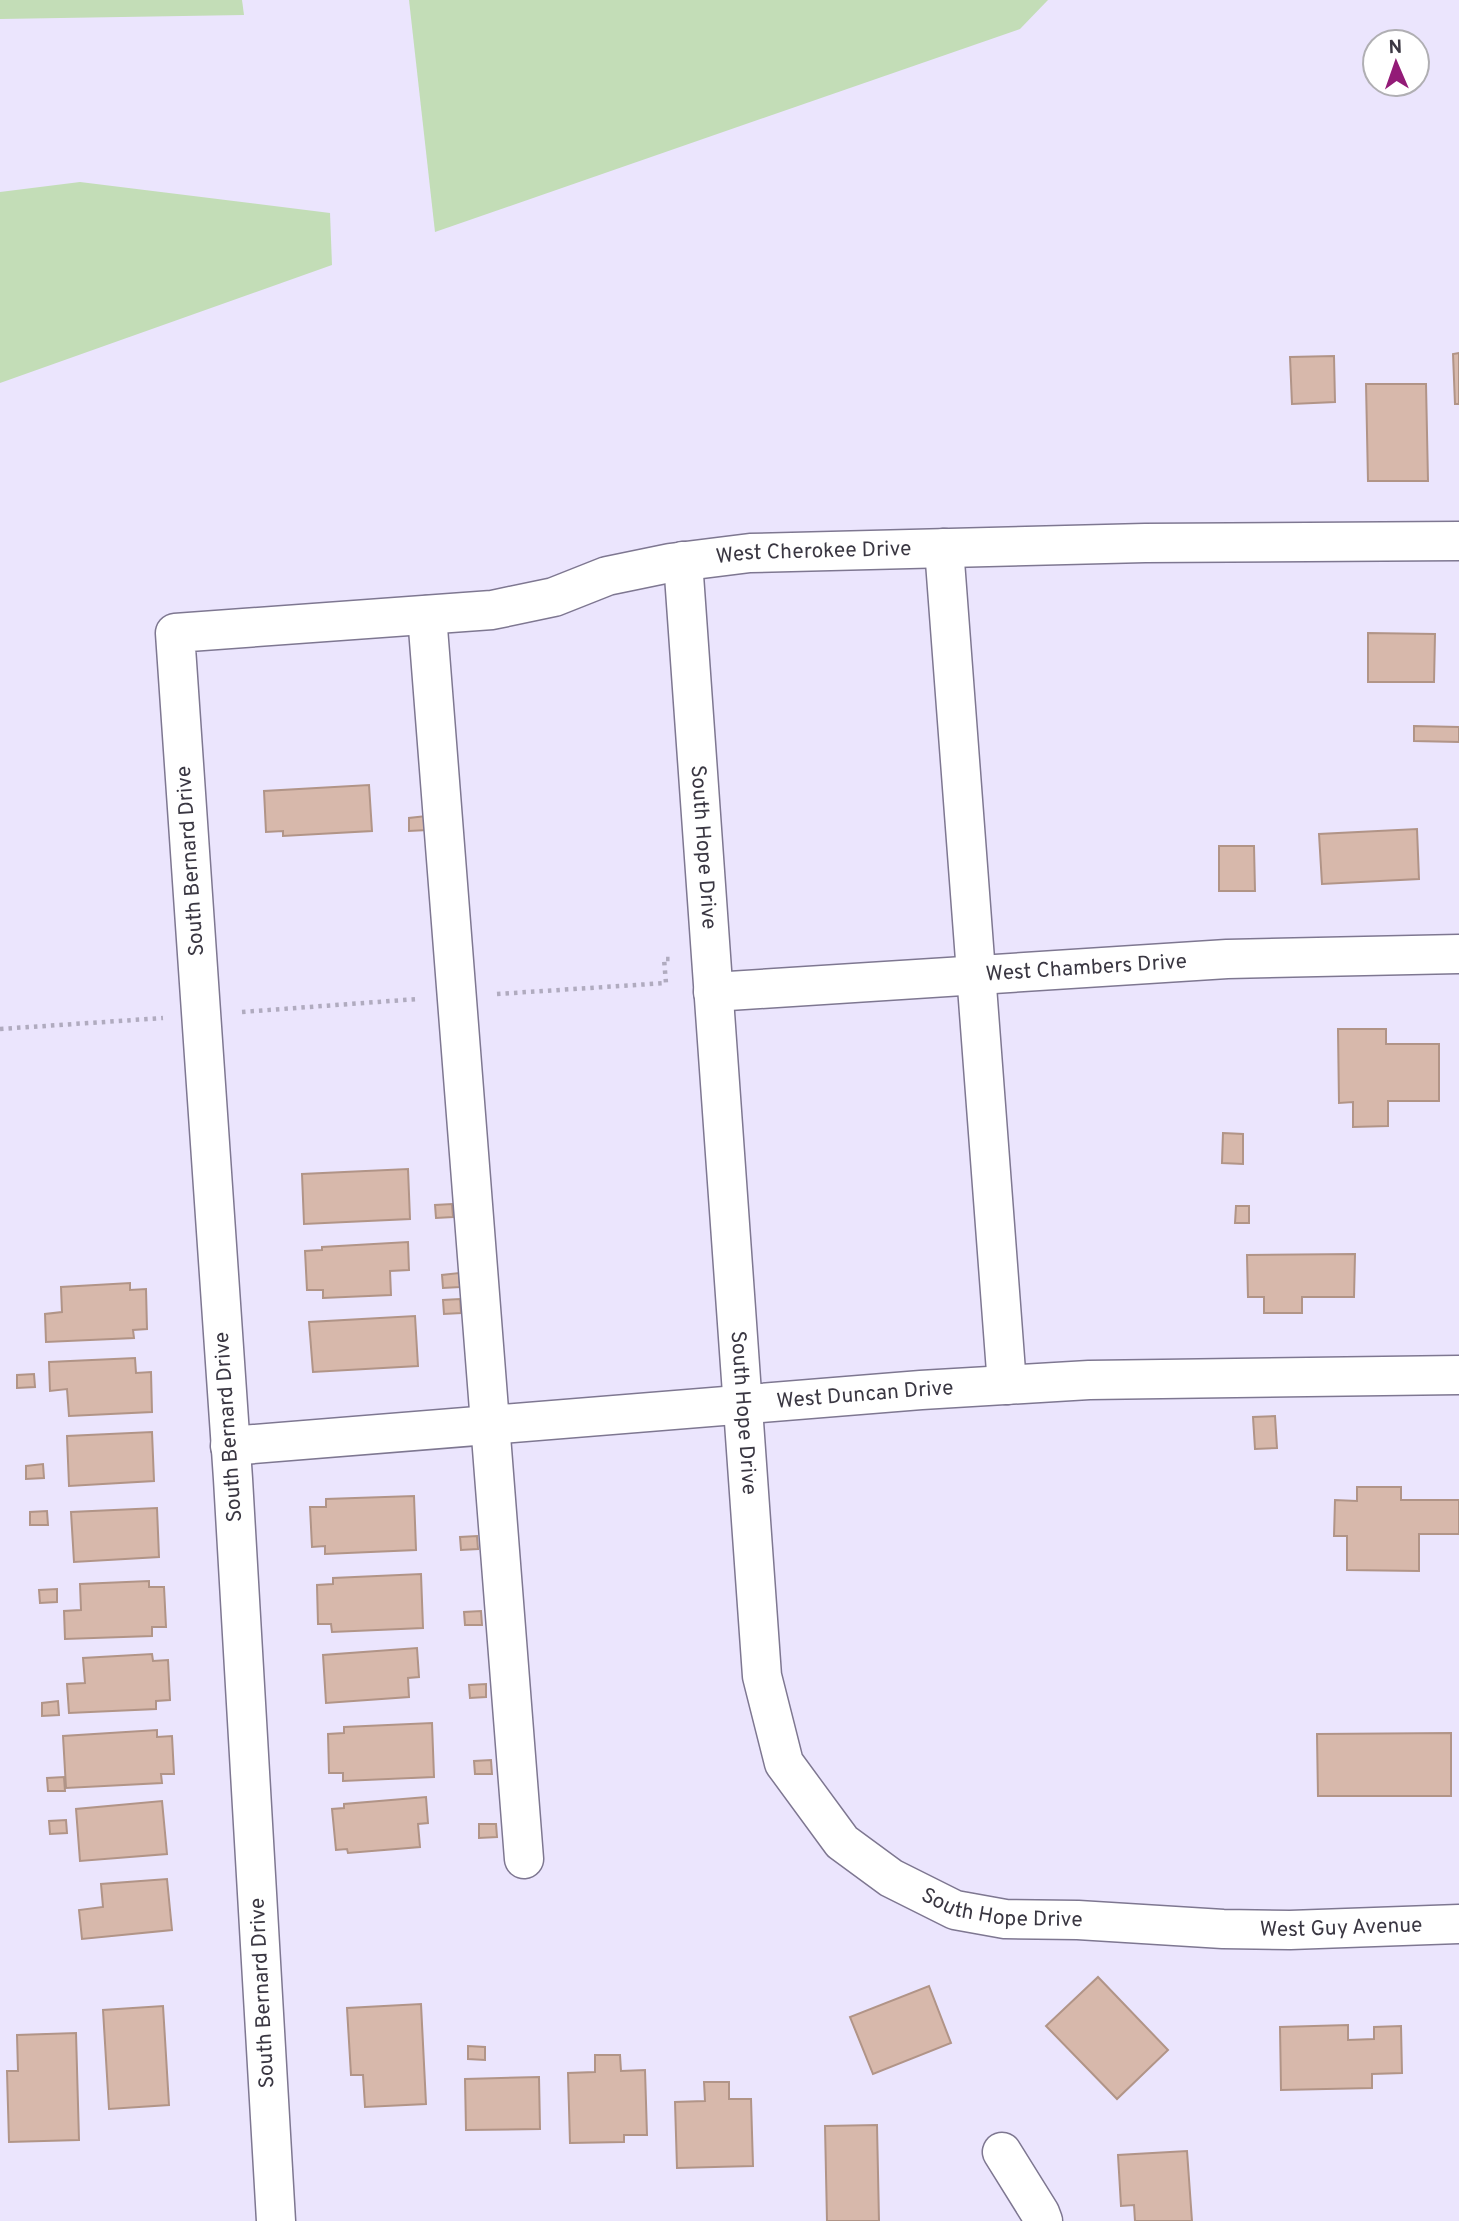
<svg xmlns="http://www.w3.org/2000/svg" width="1459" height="2221" viewBox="0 0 1459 2221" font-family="Overpass,sans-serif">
  <rect width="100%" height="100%" fill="#ebe5fd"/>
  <!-- green -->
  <g fill="#c3ddb7">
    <polygon points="0,0 242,0 244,15 0,19"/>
    <polygon points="409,0 1048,0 1020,29 435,232"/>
    <polygon points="80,182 330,213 332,265 0,383 0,192"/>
  </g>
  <!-- building -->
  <g fill="#d7b8ab" stroke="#b19487" stroke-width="2">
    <polygon points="1459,353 1459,404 1455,404 1453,354"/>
    <polygon points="1334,356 1335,402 1292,404 1290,357"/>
    <polygon points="1366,384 1426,384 1428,481 1368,481"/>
    <polygon points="1368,633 1435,634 1434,682 1368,682"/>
    <polygon points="1414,726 1459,727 1459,742 1414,741"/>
    <polygon points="369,785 372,831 283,836 283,831 266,832 264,791"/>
    <polygon points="426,816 427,830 409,831 409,818"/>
    <polygon points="1417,829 1419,879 1322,884 1319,834"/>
    <polygon points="1219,846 1254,846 1255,891 1219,891"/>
    <polygon points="1338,1029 1386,1029 1386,1044 1439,1044 1439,1101 1388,1101 1388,1126 1353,1127 1353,1102 1339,1103"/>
    <polygon points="1223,1133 1243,1134 1243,1164 1222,1163"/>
    <polygon points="408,1169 410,1219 304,1224 302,1174"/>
    <polygon points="452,1204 453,1217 436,1218 435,1205"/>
    <polygon points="1236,1206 1249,1206 1249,1223 1235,1223"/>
    <polygon points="408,1242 409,1270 390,1271 391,1295 323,1298 323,1290 307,1290 305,1251 322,1250 322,1247"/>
    <polygon points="1355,1254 1354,1297 1302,1297 1302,1313 1264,1313 1264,1297 1248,1297 1247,1255"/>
    <polygon points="459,1273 460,1287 443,1288 442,1275"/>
    <polygon points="130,1283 130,1290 146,1289 147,1329 133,1330 134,1338 46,1342 45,1314 62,1312 61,1287"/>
    <polygon points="460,1299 461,1313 444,1314 443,1300"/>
    <polygon points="415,1316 418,1366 313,1372 309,1322"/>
    <polygon points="135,1358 136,1373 151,1372 152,1412 69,1416 67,1389 50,1391 49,1362"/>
    <polygon points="34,1374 35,1387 17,1388 17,1375"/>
    <polygon points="1275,1416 1277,1448 1255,1449 1253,1417"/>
    <polygon points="152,1432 154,1481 69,1486 67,1436"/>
    <polygon points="43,1464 44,1478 26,1479 26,1466"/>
    <polygon points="1357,1487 1401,1487 1401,1500 1459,1500 1459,1534 1419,1534 1419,1571 1347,1570 1347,1536 1334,1536 1335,1500 1357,1501"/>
    <polygon points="414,1496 416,1550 325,1554 325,1546 312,1547 310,1507 326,1507 326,1499"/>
    <polygon points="157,1508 159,1557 74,1562 71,1512"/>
    <polygon points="47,1511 48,1525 30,1525 30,1512"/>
    <polygon points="477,1536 478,1549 461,1550 460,1537"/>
    <polygon points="421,1574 423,1628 332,1632 331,1624 318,1624 317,1585 333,1584 333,1578"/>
    <polygon points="149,1581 149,1587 164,1587 166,1627 152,1627 152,1636 65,1639 64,1611 81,1610 80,1584"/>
    <polygon points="57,1589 57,1602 40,1603 39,1590"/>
    <polygon points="481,1611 482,1625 465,1625 464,1612"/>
    <polygon points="417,1648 419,1677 408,1678 409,1697 326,1703 323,1655"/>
    <polygon points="152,1654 153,1661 168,1660 170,1700 156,1701 156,1709 69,1713 67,1684 85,1683 83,1658"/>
    <polygon points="486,1684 486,1697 470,1698 469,1685"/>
    <polygon points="58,1701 59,1715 42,1716 42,1703"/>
    <polygon points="432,1723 434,1777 343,1781 343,1773 329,1773 328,1734 344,1733 344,1727"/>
    <polygon points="157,1730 157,1737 172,1736 174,1774 161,1774 162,1783 66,1788 63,1736"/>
    <polygon points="1451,1733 1451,1796 1318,1796 1317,1734"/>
    <polygon points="491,1760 492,1774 475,1774 474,1761"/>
    <polygon points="64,1777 65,1791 48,1791 47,1778"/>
    <polygon points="426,1797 428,1823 418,1824 420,1847 348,1853 347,1849 336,1850 332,1809 344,1808 344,1804"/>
    <polygon points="162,1801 167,1854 80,1861 76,1809"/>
    <polygon points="66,1820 67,1833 50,1834 49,1821"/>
    <polygon points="479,1824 496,1824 497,1837 479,1838"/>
    <polygon points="167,1879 172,1930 82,1939 79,1910 103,1907 101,1884"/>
    <polygon points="1098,1977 1168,2050 1117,2099 1046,2026"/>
    <polygon points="929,1986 951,2043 873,2074 850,2017"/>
    <polygon points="421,2004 426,2104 365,2107 363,2075 351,2075 347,2008"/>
    <polygon points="163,2006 169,2105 109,2109 103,2010"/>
    <polygon points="1348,2025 1348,2040 1374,2039 1374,2027 1401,2026 1402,2073 1372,2074 1372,2088 1281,2090 1280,2027"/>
    <polygon points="76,2033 79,2140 9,2142 7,2071 18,2071 17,2035"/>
    <polygon points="468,2046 485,2047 485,2060 468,2059"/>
    <polygon points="595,2055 620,2055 621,2071 645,2070 647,2135 624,2135 624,2142 570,2143 568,2073 595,2072"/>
    <polygon points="539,2077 540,2129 466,2130 465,2079"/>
    <polygon points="704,2082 729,2082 729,2099 751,2099 753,2166 677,2168 675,2102 705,2101"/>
    <polygon points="877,2125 879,2221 827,2221 825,2126"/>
    <polygon points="1187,2151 1192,2221 1135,2221 1134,2205 1121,2206 1118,2155"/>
  </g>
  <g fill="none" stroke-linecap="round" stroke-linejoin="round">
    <defs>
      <g id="minor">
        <polyline points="944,548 1007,1385"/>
        <path id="s1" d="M683,561L762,1676L784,1763L842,1842L891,1878L955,1910L1005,1919L1078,1920L1223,1929L1290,1930L1459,1924"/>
        <polyline points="427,615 524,1859"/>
        <path id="s2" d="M713,992L1227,959L1459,954"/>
        <path id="s3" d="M230,1446L921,1390L1089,1380L1459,1375"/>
        <polyline points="1002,2152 1040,2213 1043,2221"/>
        <path id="s4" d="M276,2221L233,1479L175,633L492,610L554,597L607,576L670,563L750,553L1145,543L1459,541"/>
      </g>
    </defs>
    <!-- minor casing -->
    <use href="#minor" stroke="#7e7791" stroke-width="41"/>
    <!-- path -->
    <g stroke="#b0abbf" stroke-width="4.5" stroke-dasharray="3.5 5" stroke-linecap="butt">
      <polyline points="497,994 666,983 664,959 672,959"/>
      <polyline points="242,1012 418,999"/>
      <polyline points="0,1029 163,1018"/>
    </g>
    <!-- minor -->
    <use href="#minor" stroke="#fff" stroke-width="38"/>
  </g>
  <g text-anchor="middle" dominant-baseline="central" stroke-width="5" stroke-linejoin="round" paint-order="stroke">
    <!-- street labels -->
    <g font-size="21" fill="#3a3742" stroke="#fff">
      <text stroke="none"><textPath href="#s4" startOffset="2238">West Cherokee Drive</textPath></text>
      <text stroke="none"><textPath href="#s1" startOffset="287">South Hope Drive</textPath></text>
      <text transform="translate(191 861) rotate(-94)">South Bernard Drive</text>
      <text stroke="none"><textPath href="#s2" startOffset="374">West Chambers Drive</textPath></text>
      <text stroke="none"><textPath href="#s3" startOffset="637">West Duncan Drive</textPath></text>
      <text stroke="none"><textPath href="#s1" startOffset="854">South Hope Drive</textPath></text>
      <text transform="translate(229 1427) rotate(-94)">South Bernard Drive</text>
      <text stroke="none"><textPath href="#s1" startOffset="1484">South Hope Drive</textPath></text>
      <text stroke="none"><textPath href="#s1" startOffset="1825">West Guy Avenue</textPath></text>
      <text transform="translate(263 1993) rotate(-93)">South Bernard Drive</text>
    </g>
  </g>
  <!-- north arrow -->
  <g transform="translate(1396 63) rotate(358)"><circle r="33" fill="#ffffff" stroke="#b0afb3" stroke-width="2"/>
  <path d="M0-5L12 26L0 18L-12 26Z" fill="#931b77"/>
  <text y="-10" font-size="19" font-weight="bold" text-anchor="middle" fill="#3a3742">N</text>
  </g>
</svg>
